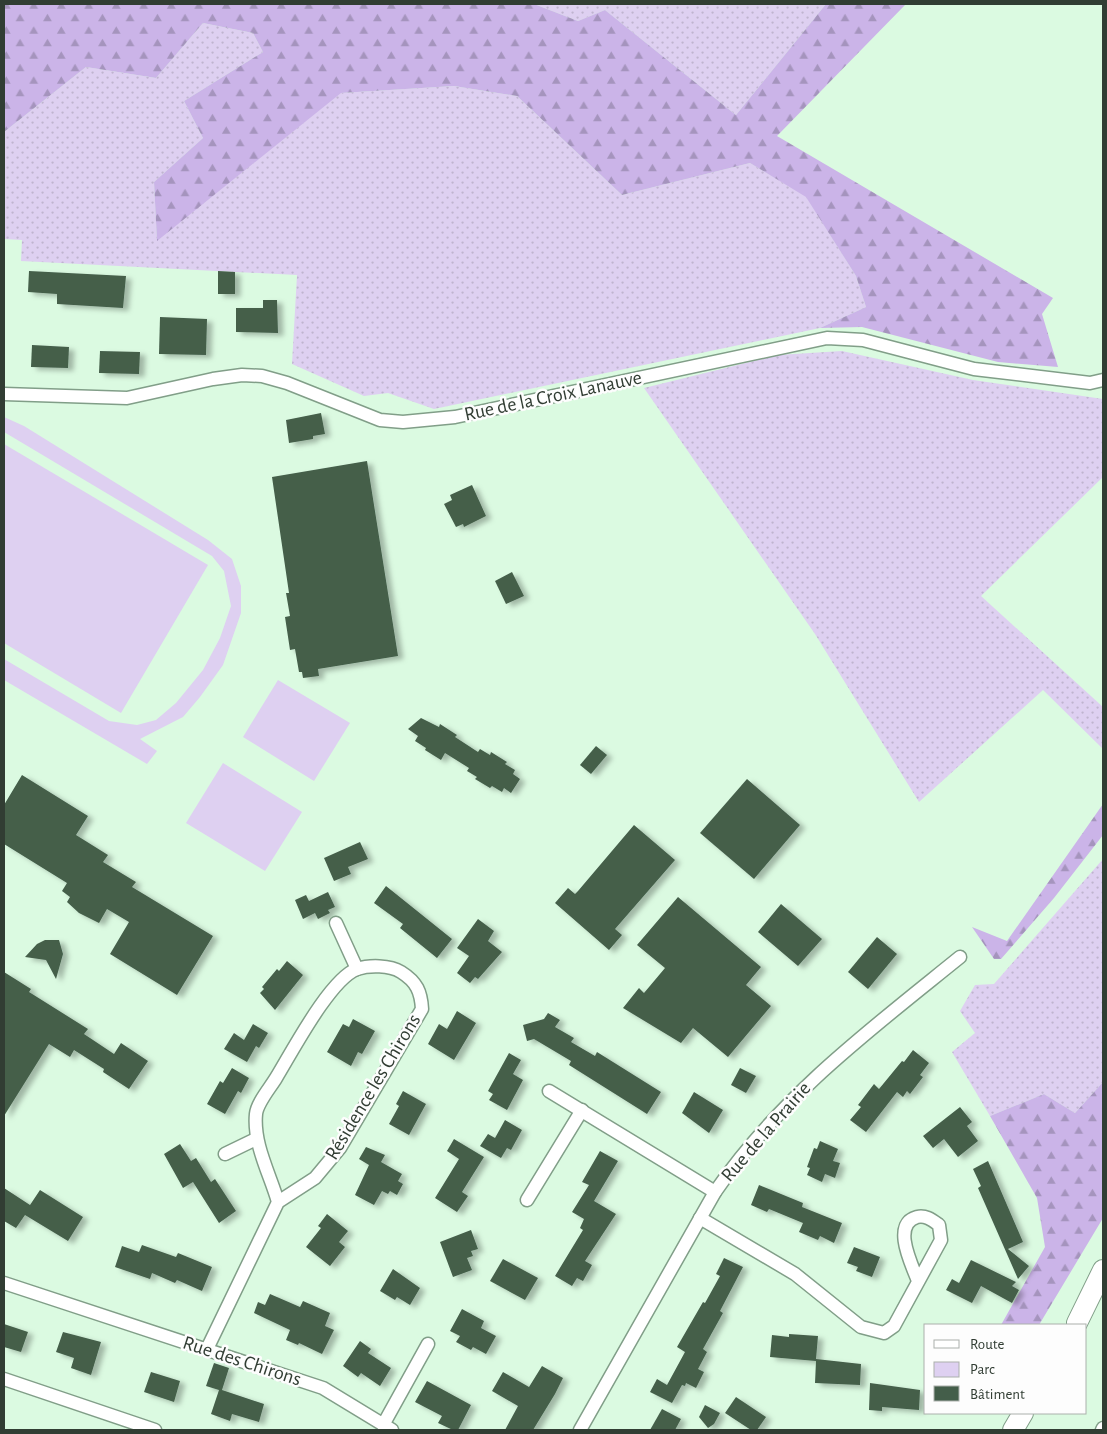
<svg xmlns="http://www.w3.org/2000/svg" width="1107" height="1434" viewBox="0 0 1107 1434" font-family="'Alegreya Sans',sans-serif">
  <defs>
    <pattern id="grass-dots" width="8" height="8" patternUnits="userSpaceOnUse" patternTransform="scale(1.25)"><rect width="8" height="8" fill="#ded0f1"/><path d="M2 2h.1M6 6h.1" fill="none" stroke="#bfb4cf" stroke-width="1.8" stroke-linecap="round"/></pattern>
    <pattern id="forest-firs" width="22" height="20" patternUnits="userSpaceOnUse" patternTransform="scale(1.25)"><rect width="22" height="20" fill="#cbb4e8"/><path d="M5 1l3.5 6h-7zM16 11l3.5 6h-7z" fill="#a594bd"/></pattern>
    <filter id="shadow"><feDropShadow dx="5.5" dy="3" stdDeviation="2.5" flood-color="#0004"/></filter>
  </defs>
  <rect width="100%" height="100%" fill="#dbfae1"/>
  <!-- grass -->
  <g fill="url(#grass-dots)">
    <polygon points="534,4 826,4 736,115 605,10 578,21"/>
    <polygon points="203,23 253,33 263,52 184,101 203,138 154,182 157,240 340,93 454,86 517,96 622,195 750,163 806,196 856,276 866,307 820,328 434,409 388,393 364,396 292,364 297,275 21,261 22,240 4,239 4,132 86,67 156,78"/>
    <polygon points="842,351 973,380 1103,399 1103,477 981,596 1103,707 1103,749 1043,690 919,802 815,634 644,388 778,355"/>
    <polygon points="1103,859 1103,1082 1075,1113 1044,1094 990,1116 952,1052 975,1033 960,1011 975,985 994,984"/>
  </g>
  <!-- forest -->
  <g fill="url(#forest-firs)">
    <polygon points="4,4 534,4 578,21 605,10 736,115 826,4 906,4 777,136 1053,298 1042,314 1058,367 998,362 862,327 820,328 866,307 856,276 806,197 750,163 622,195 517,96 454,86 341,93 157,241 154,182 203,138 184,101 263,52 253,33 203,23 156,78 86,67 4,132"/>
    <polygon points="1103,804 1103,835 1054,898 1001,959 994,959 972,927 1007,941"/>
    <polygon points="1103,1082 1103,1218 1039,1325 1001,1325 1045,1247 1037,1198 990,1116 1044,1094 1075,1113"/>
  </g>
  <!-- green -->
  <g fill="#ded0f1">
    <polygon points="4,417 24,426 208,540 232,559 241,586 241,613 223,665 200,697 183,717 140,739 157,751 147,764 4,680 4,659 109,721 137,725 156,720 176,703 203,670 220,638 231,606 224,571 212,556 4,432"/>
    <polygon points="4,444 208,565 121,713 4,643"/>
    <polygon points="278,680 350,723 314,781 243,737"/>
    <polygon points="223,763 302,812 265,871 186,823"/>
  </g>
  <!-- building -->
  <g fill="#445e4a" filter="url(#shadow)">
    <polygon points="29,271 126,276 123,308 57,304 57,294 28,292"/>
    <polygon points="218,271 235,272 235,294 218,294"/>
    <polygon points="263,300 277,300 278,333 236,332 236,308 263,308"/>
    <polygon points="160,317 207,319 206,355 159,354"/>
    <polygon points="32,345 69,347 68,368 31,367"/>
    <polygon points="100,351 140,352 139,374 99,373"/>
    <polygon points="321,413 325,434 313,436 313,439 289,443 286,420"/>
    <polygon points="367,461 398,656 318,669 319,676 303,678 302,672 299,672 295,649 290,650 285,617 290,616 286,593 289,593 272,477"/>
    <polygon points="472,485 486,516 464,527 463,524 456,527 444,504 452,500 450,495"/>
    <polygon points="512,572 524,596 506,604 495,581"/>
    <polygon points="421,718 439,727 440,724 457,735 455,737 478,752 480,749 490,755 491,752 507,762 505,764 515,770 513,774 520,779 511,793 504,788 502,792 492,786 490,788 475,779 477,777 467,771 469,768 445,753 441,760 425,750 426,748 415,741 418,736 408,729"/>
    <polygon points="596,746 607,755 591,774 580,765"/>
    <polygon points="22,775 88,816 76,835 108,855 103,862 136,882 132,887 213,936 177,995 110,954 129,922 107,909 99,923 79,913 67,902 70,897 62,891 67,883 4,844 4,805"/>
    <polygon points="747,779 800,825 754,879 700,833"/>
    <polygon points="634,825 675,860 615,929 622,935 609,950 555,903 568,888 575,894 578,891"/>
    <polygon points="360,842 368,859 348,867 351,874 334,881 324,858"/>
    <polygon points="386,886 452,939 437,958 400,928 403,924 374,903"/>
    <polygon points="328,892 335,907 328,910 330,913 318,919 315,913 303,919 295,900 306,895 309,901"/>
    <polygon points="678,897 761,967 746,985 771,1006 728,1057 693,1028 681,1043 623,1008 639,988 644,993 665,968 637,945"/>
    <polygon points="781,904 822,939 798,966 758,932"/>
    <polygon points="478,919 494,931 488,941 502,952 478,979 475,977 470,983 457,973 469,956 457,948"/>
    <polygon points="877,937 897,954 868,989 848,972"/>
    <polygon points="45,940 59,940 63,954 56,979 46,960 25,957 37,944"/>
    <polygon points="287,961 303,975 275,1010 260,993 264,989 262,987 277,969 279,971"/>
    <polygon points="4,972 31,989 29,992 88,1029 84,1034 114,1054 121,1043 148,1061 129,1089 103,1072 104,1069 74,1050 70,1057 49,1044 4,1116"/>
    <polygon points="457,1011 476,1023 454,1060 428,1044 439,1024 447,1029"/>
    <polygon points="548,1013 560,1020 555,1027 574,1038 571,1042 595,1056 597,1052 661,1092 647,1114 569,1065 571,1061 534,1039 527,1041 523,1025 544,1019"/>
    <polygon points="353,1019 375,1031 362,1054 358,1052 351,1066 327,1052 343,1024 349,1027"/>
    <polygon points="253,1024 268,1033 259,1048 256,1046 247,1062 224,1049 234,1033 244,1040"/>
    <polygon points="913,1050 929,1063 920,1075 923,1077 910,1094 907,1091 903,1097 897,1092 866,1132 850,1120 861,1107 858,1105 874,1084 879,1089 902,1061 904,1062"/>
    <polygon points="509,1053 521,1060 513,1074 523,1080 507,1110 489,1100 493,1094 488,1091"/>
    <polygon points="232,1068 249,1078 241,1093 238,1091 225,1114 207,1104 220,1081 223,1083"/>
    <polygon points="740,1068 756,1076 746,1093 731,1085"/>
    <polygon points="403,1091 426,1104 409,1135 389,1124 399,1106 396,1104"/>
    <polygon points="694,1092 723,1110 709,1133 682,1113"/>
    <polygon points="960,1107 972,1122 967,1126 978,1141 958,1157 944,1139 933,1148 923,1136"/>
    <polygon points="505,1120 522,1130 511,1150 507,1148 501,1158 480,1146 488,1134 495,1138"/>
    <polygon points="454,1139 484,1157 462,1192 468,1196 457,1212 435,1198 459,1159 447,1151"/>
    <polygon points="820,1141 838,1149 833,1161 840,1163 835,1178 825,1174 822,1182 807,1175 810,1168 807,1167 814,1148 817,1149"/>
    <polygon points="180,1144 191,1161 196,1158 211,1182 215,1179 236,1211 219,1223 193,1182 183,1188 164,1154"/>
    <polygon points="366,1147 385,1155 381,1162 402,1174 398,1181 403,1184 397,1195 390,1191 388,1194 382,1191 374,1205 355,1195 369,1165 359,1159"/>
    <polygon points="600,1151 618,1161 594,1201 616,1214 585,1261 592,1265 583,1281 577,1278 572,1286 555,1276 583,1230 580,1228 584,1219 572,1212 589,1185 582,1182"/>
    <polygon points="988,1161 1023,1242 1008,1249 1029,1266 1018,1279 978,1188 981,1186 973,1169"/>
    <polygon points="759,1185 803,1203 802,1207 842,1223 834,1243 820,1236 818,1240 799,1232 803,1223 769,1209 767,1212 751,1205"/>
    <polygon points="4,1188 30,1205 40,1190 83,1217 68,1241 25,1215 16,1228 4,1221"/>
    <polygon points="327,1214 348,1231 339,1242 345,1247 330,1266 306,1247 321,1228 318,1226"/>
    <polygon points="471,1230 478,1249 471,1251 473,1256 467,1258 472,1270 453,1277 440,1242"/>
    <polygon points="142,1245 176,1257 178,1253 212,1267 202,1291 177,1280 175,1283 152,1273 150,1279 115,1267 122,1246 139,1252"/>
    <polygon points="854,1247 880,1257 872,1277 856,1271 858,1267 847,1263"/>
    <polygon points="724,1258 743,1267 720,1311 723,1313 703,1349 707,1352 698,1369 704,1372 696,1388 686,1383 685,1386 682,1385 672,1403 650,1392 657,1379 667,1385 685,1352 677,1347 703,1302 705,1303 720,1276 716,1274"/>
    <polygon points="503,1259 538,1278 525,1300 490,1281"/>
    <polygon points="971,1260 1016,1282 1012,1286 1019,1290 1012,1303 981,1286 972,1303 946,1290 952,1279 959,1283"/>
    <polygon points="393,1269 420,1288 410,1305 397,1297 395,1300 380,1291"/>
    <polygon points="270,1294 300,1307 303,1301 330,1313 325,1326 334,1330 322,1354 299,1343 298,1345 286,1340 290,1330 254,1313 258,1302 265,1305"/>
    <polygon points="462,1309 484,1321 481,1328 496,1336 486,1354 473,1347 471,1350 456,1342 460,1336 450,1331"/>
    <polygon points="4,1324 28,1332 21,1352 4,1347"/>
    <polygon points="63,1332 101,1342 91,1375 71,1368 74,1358 56,1352"/>
    <polygon points="789,1334 818,1336 816,1359 861,1364 860,1385 815,1383 816,1361 770,1357 772,1335 789,1337"/>
    <polygon points="360,1341 371,1349 368,1353 391,1368 380,1386 361,1373 358,1377 343,1366"/>
    <polygon points="214,1363 229,1368 222,1390 264,1404 259,1422 232,1414 230,1421 211,1414 219,1390 206,1386"/>
    <polygon points="542,1366 563,1378 555,1394 533,1430 505,1430 518,1406 492,1391 503,1372 529,1387"/>
    <polygon points="151,1372 180,1381 174,1402 144,1392"/>
    <polygon points="427,1381 471,1405 458,1430 453,1430 438,1423 442,1416 415,1402"/>
    <polygon points="870,1383 920,1390 919,1410 882,1407 882,1411 869,1410"/>
    <polygon points="736,1397 766,1417 757,1430 751,1430 725,1413"/>
    <polygon points="705,1405 720,1413 714,1424 708,1428 699,1417"/>
    <polygon points="662,1409 681,1419 675,1430 650,1430"/>
  </g>
  <g fill="none" stroke-linecap="round" stroke-linejoin="round">
    <defs>
      <g id="minor">
        <polyline points="4,394 127,398 213,379 242,375 262,376 287,383 380,420 403,422 455,417 827,338 863,340 974,369 1090,383 1103,380"/>
        <polyline points="336,923 357,969"/>
        <polyline points="549,1091 715,1192"/>
        <polyline points="225,1154 256,1139"/>
        <polyline points="527,1200 582,1110"/>
        <path d="M700,1218L795,1274L861,1327L884,1333L894,1326L941,1240L939,1225C932,1220 926,1215 917,1217C891,1224 912,1265 918,1281"/>
        <polyline points="4,1283 323,1388 392,1430"/>
        <path d="M207,1349L278,1202L315,1178L340,1148L422,1009C421,992 417,982 401,972C390,965 369,965 357,969C330,979 292,1052 276,1078C270,1088 257,1103 256,1114C253,1144 270,1174 278,1202"/>
        <polyline points="4,1379 155,1430"/>
        <polyline points="383,1425 428,1344"/>
        <path d="M580,1430L715,1192C781,1096 871,1029 960,957"/>
        <polyline points="1102,1430 1103,1428"/>
      </g>
      <g id="primary">
        <polyline points="1077,1323 1103,1270"/>
        <polyline points="1013,1430 1023,1413"/>
      </g>
    </defs>
    <!-- minor casing -->
    <use href="#minor" stroke="#819e88" stroke-width="15"/>
    <!-- primary casing -->
    <use href="#primary" stroke="#819e88" stroke-width="22"/>
    <!-- minor -->
    <use href="#minor" stroke="#fff" stroke-width="12"/>
    <!-- primary -->
    <use href="#primary" stroke="#fff" stroke-width="20"/>
  </g>
  <g text-anchor="middle" dominant-baseline="central" stroke-width="5" stroke-linejoin="round" paint-order="stroke">
    <!-- street labels -->
    <g font-size="20" fill="#313d33" stroke="#fdfdfd">
      <text transform="translate(553 396) rotate(-12)">Rue de la Croix Lanauve</text>
      <text transform="translate(373 1087) rotate(-59)">Résidence les Chirons</text>
      <text transform="translate(766 1132) rotate(-49)">Rue de la Prairie</text>
      <text transform="translate(242 1361) rotate(18)">Rue des Chirons</text>
    </g>
  </g>
  <!-- border -->
  <rect width="1107" height="1434" fill="none" stroke="#313d33" stroke-width="10"/>
  <!-- legend -->
  <rect x="924" y="1324" width="162" height="90" fill="#fdfdfd" stroke="#abb0ac"/>
  <rect x="934" y="1340" width="25" height="8" fill="#ffffff" stroke="#abb0ac"/>
  <text x="970" y="1349" font-size="15" fill="#313d33">Route</text>
  <rect x="934" y="1362" width="25" height="15" fill="#ded0f1" stroke="#abb0ac"/>
  <text x="970" y="1374" font-size="15" fill="#313d33">Parc</text>
  <rect x="934" y="1386" width="25" height="15" fill="#445e4a" stroke="#abb0ac"/>
  <text x="970" y="1399" font-size="15" fill="#313d33">Bâtiment</text>
</svg>
